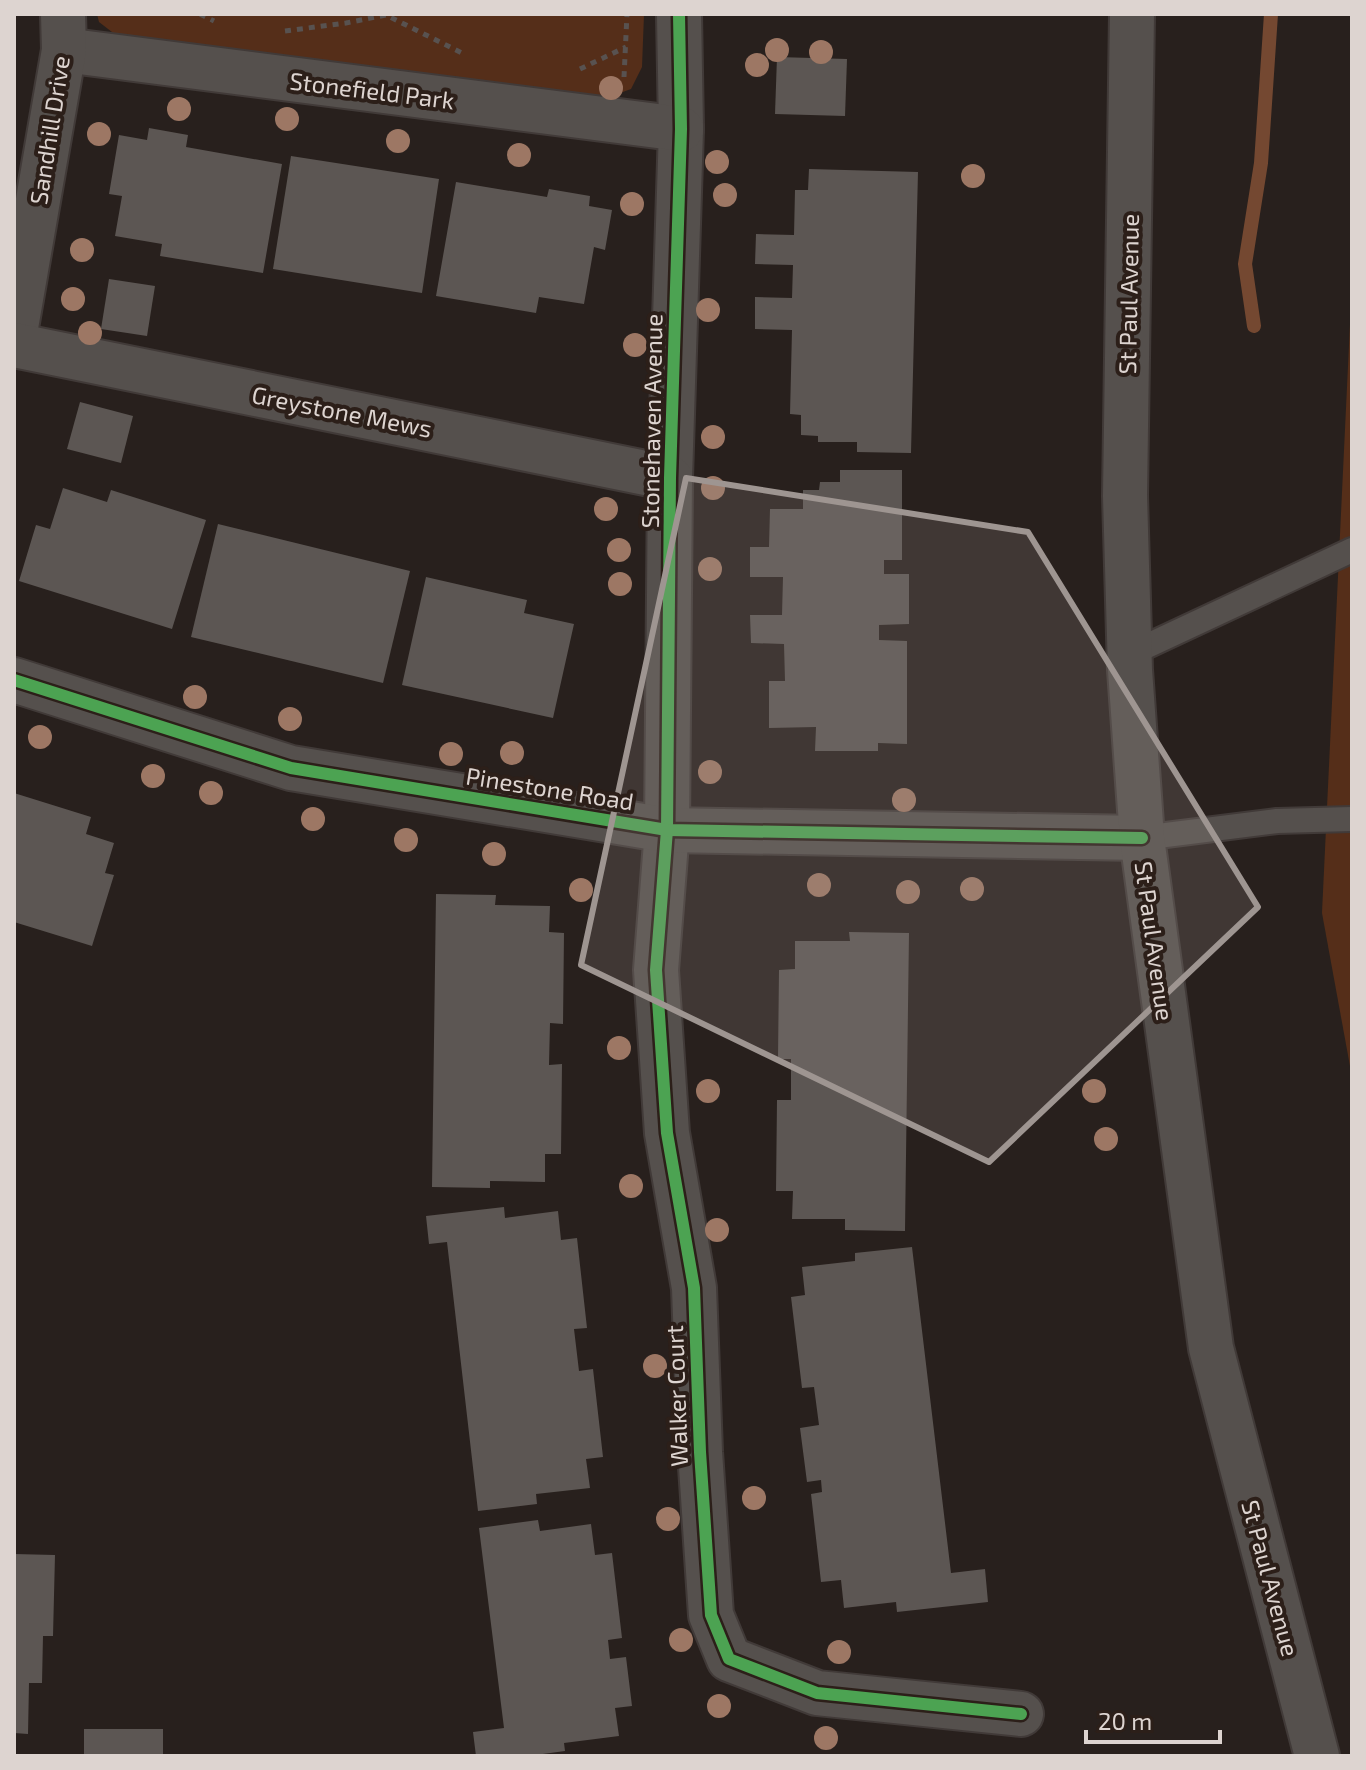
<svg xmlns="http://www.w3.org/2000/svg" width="1366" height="1770" viewBox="0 0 1366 1770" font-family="'Exo 2',sans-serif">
  <rect width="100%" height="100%" fill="#28201d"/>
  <!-- green -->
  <g fill="#552e19">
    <polygon points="97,14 644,14 642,67 631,89 593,103 121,39 99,22"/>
    <polygon points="1352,282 1352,1077 1322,913"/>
  </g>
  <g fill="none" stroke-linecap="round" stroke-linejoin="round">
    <!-- stream -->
    <polyline stroke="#744831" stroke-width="14" points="1254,326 1245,264 1261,163 1271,14"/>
  </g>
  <!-- building -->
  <g fill="#5c5653">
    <polygon points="777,57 847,59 845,116 775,114"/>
    <polygon points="149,128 188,135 186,147 282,164 263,273 160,256 162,244 115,236 122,196 109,194 119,135 147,140"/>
    <polygon points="291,156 439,179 422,293 273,269"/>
    <polygon points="809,169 918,172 911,453 857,452 857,442 818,442 818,436 801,435 801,415 790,414 792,330 755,329 755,297 792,298 793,265 755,264 756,234 794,235 795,190 808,190"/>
    <polygon points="456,182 547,197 549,189 590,196 589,206 612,210 605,250 594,247 584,304 539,297 536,313 436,296"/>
    <polygon points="109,279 155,286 147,336 101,329"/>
    <polygon points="80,402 133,416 121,463 67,449"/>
    <polygon points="840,470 902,470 902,560 884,560 884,574 909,574 909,624 879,625 879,640 907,641 907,744 878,743 878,751 815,751 816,727 769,728 769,681 785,681 784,644 751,643 750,615 782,615 783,577 750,577 750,547 769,547 770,509 803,509 803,490 819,490 820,482 840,482"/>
    <polygon points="63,488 107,502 111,490 206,520 172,629 19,581 36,525 50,529"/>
    <polygon points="218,524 410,571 383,683 191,637"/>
    <polygon points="426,577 527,600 524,613 574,624 553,718 402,685"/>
    <polygon points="14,793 91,817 86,834 114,843 105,873 114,875 92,946 14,922"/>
    <polygon points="436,894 496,895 495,905 550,906 549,932 564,933 563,1024 550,1023 549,1065 562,1064 561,1154 545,1154 545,1182 490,1181 490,1188 432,1187"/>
    <polygon points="849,932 909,933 905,1231 845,1230 845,1219 792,1219 793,1191 776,1191 777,1100 791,1100 791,1059 778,1059 779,970 795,969 795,941 850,941"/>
    <polygon points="504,1207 505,1218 558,1211 561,1240 577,1238 587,1328 574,1329 579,1371 593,1369 603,1457 586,1459 590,1488 536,1494 537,1504 478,1511 447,1242 429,1244 426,1216"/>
    <polygon points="912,1247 951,1573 985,1569 988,1602 897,1612 896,1602 844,1608 841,1580 821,1582 811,1494 822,1492 821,1480 807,1482 800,1428 819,1425 814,1387 802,1388 791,1297 805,1295 802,1267 855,1261 855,1253"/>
    <polygon points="538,1520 540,1531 591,1524 595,1555 612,1553 622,1638 608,1640 610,1659 626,1657 632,1706 615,1708 619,1736 564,1743 565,1751 528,1756 476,1756 473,1732 504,1728 479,1528"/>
    <polygon points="14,1554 55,1555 53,1636 43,1636 42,1683 29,1683 28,1734 14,1733"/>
    <rect x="84" y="1729" width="79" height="27"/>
  </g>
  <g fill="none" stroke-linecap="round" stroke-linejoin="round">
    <defs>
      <g id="lane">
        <polyline points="1130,654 1352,550"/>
        <polyline points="1142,838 1277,821 1352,819"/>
      </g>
      <g id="street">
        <polyline points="679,14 681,129 670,478 667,830 656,970 667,1133 694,1288 700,1452 711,1615 729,1659 817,1693 1021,1714"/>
        <polyline points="64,50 681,129"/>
        <polyline points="14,339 64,50 63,14"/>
        <polyline points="14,345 670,478"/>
        <polyline points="14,680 291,768 667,830 1142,838"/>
      </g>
      <polyline id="secondary" points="1132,14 1125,496 1130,670 1142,838 1211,1348 1317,1756"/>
    </defs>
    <!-- lane casing -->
    <use href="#lane" stroke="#413a38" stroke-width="28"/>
    <!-- street casing -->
    <use href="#street" stroke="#413a38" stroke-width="48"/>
    <!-- secondary casing -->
    <use href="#secondary" stroke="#413a38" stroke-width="48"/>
    <!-- path -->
    <g stroke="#585250" stroke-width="5" stroke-dasharray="6 6" stroke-linecap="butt">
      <polyline points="200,14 214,21"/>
      <polyline points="285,31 346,23 386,15 464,54"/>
      <polyline points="580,69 626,47"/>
      <polyline points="624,77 627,14"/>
    </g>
    <!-- lane -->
    <use href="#lane" stroke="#55504d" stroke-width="24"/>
    <!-- street -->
    <use href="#street" stroke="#55504d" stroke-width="44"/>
    <!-- secondary -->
    <use href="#secondary" stroke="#55504d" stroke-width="44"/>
    <defs>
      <g id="cycleway">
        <polyline points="679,14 681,129 670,478 667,830 656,970 667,1133 694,1288 700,1452 711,1615 729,1659 817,1693 1021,1714"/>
        <polyline points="14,680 291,768 667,830 1142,838"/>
      </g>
    </defs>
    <!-- cycleway casing -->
    <use href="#cycleway" stroke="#2c1f19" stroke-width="17"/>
    <!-- cycleway -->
    <use href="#cycleway" stroke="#4ca352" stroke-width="12"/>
  </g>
  <!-- trees -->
  <g fill="#9d7764">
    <circle cx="777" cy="50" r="12"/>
    <circle cx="821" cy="52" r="12"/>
    <circle cx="757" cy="65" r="12"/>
    <circle cx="611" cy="88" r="12"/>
    <circle cx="179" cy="109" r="12"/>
    <circle cx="287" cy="119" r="12"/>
    <circle cx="99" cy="134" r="12"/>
    <circle cx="398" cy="141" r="12"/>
    <circle cx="519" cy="155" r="12"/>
    <circle cx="717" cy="162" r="12"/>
    <circle cx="973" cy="176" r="12"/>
    <circle cx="725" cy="195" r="12"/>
    <circle cx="632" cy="204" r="12"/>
    <circle cx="82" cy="250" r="12"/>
    <circle cx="73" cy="299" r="12"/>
    <circle cx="708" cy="310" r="12"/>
    <circle cx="90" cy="333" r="12"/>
    <circle cx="635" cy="345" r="12"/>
    <circle cx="713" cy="437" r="12"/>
    <circle cx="713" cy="488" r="12"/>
    <circle cx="606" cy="509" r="12"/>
    <circle cx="619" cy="550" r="12"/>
    <circle cx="710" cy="569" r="12"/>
    <circle cx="620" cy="584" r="12"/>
    <circle cx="195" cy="697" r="12"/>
    <circle cx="290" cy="719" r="12"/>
    <circle cx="40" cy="737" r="12"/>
    <circle cx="512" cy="753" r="12"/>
    <circle cx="451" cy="754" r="12"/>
    <circle cx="710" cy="772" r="12"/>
    <circle cx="153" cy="776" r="12"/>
    <circle cx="211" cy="793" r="12"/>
    <circle cx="904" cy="800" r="12"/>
    <circle cx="313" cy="819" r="12"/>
    <circle cx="406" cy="840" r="12"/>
    <circle cx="494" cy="854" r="12"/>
    <circle cx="819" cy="885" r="12"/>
    <circle cx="972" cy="889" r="12"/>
    <circle cx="581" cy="890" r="12"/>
    <circle cx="908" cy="892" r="12"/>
    <circle cx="619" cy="1048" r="12"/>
    <circle cx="708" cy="1091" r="12"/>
    <circle cx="1094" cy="1091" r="12"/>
    <circle cx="1106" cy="1139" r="12"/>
    <circle cx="631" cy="1186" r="12"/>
    <circle cx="717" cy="1230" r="12"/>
    <circle cx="655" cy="1366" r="12"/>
    <circle cx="754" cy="1498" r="12"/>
    <circle cx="668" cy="1519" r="12"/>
    <circle cx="681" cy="1640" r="12"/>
    <circle cx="839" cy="1652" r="12"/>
    <circle cx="719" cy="1706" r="12"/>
    <circle cx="826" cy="1738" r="12"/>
  </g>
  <!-- marked area -->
  <path fill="#9e9591" fill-opacity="0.2" stroke="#9e9591" stroke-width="6" stroke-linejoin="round" d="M686,478L1028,532L1258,907L989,1162L581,965Z"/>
  <g text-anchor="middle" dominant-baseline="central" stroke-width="8" stroke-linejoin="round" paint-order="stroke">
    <!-- street labels -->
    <g font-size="24" fill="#ddd4d0" stroke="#2c1f19">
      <text transform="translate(372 90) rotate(7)">Stonefield Park</text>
      <text transform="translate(49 130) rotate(-81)">Sandhill Drive</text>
      <text transform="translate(1128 294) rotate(-89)">St Paul Avenue</text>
      <text transform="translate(342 411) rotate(11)">Greystone Mews</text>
      <text transform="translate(651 421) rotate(-89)">Stonehaven Avenue</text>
      <text transform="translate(550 788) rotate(9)">Pinestone Road</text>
      <text transform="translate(1155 941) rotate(82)">St Paul Avenue</text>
      <text transform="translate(676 1396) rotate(-92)">Walker Court</text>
      <text transform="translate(1271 1578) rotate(75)">St Paul Avenue</text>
    </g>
  </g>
  <!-- border -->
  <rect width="1366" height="1770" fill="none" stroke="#ddd4d0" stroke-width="32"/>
  <!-- scale -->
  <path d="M1086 1730v12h134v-12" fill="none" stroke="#ddd4d0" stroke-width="4"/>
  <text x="1098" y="1730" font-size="24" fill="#ddd4d0" stroke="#2c1f19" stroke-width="6" paint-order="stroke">20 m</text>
</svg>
